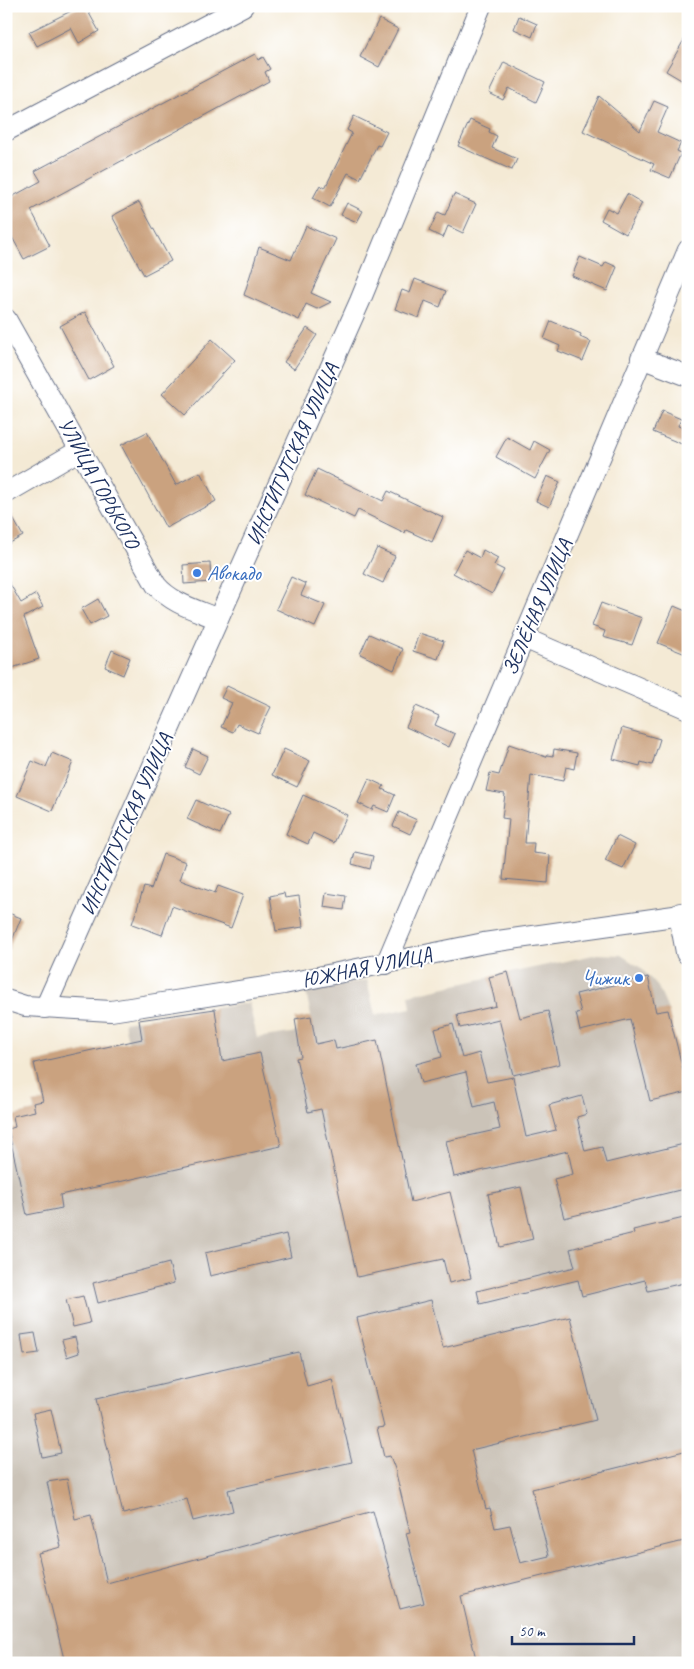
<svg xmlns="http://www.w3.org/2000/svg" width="694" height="1669" viewBox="0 0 694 1669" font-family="Caveat,sans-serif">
  <rect width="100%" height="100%" fill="#fff"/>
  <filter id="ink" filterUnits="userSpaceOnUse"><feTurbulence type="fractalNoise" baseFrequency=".02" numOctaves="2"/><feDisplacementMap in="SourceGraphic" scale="10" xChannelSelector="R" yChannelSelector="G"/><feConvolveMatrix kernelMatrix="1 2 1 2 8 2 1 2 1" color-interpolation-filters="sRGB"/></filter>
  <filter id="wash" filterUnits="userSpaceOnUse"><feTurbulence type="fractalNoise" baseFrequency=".0096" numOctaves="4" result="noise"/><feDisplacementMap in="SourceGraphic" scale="20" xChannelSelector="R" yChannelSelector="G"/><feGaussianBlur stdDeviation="1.12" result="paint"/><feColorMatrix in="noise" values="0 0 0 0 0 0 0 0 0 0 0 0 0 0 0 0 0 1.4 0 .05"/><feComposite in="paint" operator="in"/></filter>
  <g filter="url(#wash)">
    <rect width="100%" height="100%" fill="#f4ead5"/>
    <!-- industrial -->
    <polygon fill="#cbc3b8" points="598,954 621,955 641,968 658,987 668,1010 688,1090 688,1663 6,1663 6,1129 15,1127 13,1116 34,1111 33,1103 43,1101 34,1063 128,1042 124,1022 249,1003 257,1038 298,1032 295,1020 311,1016 306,992 367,980 375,1015 411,1008 409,995"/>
    <g id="blocks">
      <!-- building -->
      <g fill="#caa27f">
        <polygon points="81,6 85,6 99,31 79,43 71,28 37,46 29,32"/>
        <polygon points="519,16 537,24 532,37 514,29"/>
        <polygon points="379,19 398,29 379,67 360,57"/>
        <polygon points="688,33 688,84 666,71"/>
        <polygon points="255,54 258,60 263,57 270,69 265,72 269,81 31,210 50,246 24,259 6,226 6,200 41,181 35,171"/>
        <polygon points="504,62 545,82 536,102 509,88 503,100 489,93"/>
        <polygon points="599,96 640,131 654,101 668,107 657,132 681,143 677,151 681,153 670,178 651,170 654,164 583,131"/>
        <polygon points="354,116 387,132 380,146 377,145 360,179 348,173 330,207 313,198 320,185 325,188 352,133 347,130"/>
        <polygon points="470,120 490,129 489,132 497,136 492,148 517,159 512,170 458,146"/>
        <polygon points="454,194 476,204 463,233 448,226 443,238 429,231 438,212 445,215"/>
        <polygon points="627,194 642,203 626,234 601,220 607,208 617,213"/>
        <polygon points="139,202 171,261 144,275 112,216"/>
        <polygon points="347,203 363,211 357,222 341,215"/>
        <polygon points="306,226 336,239 311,293 331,302 317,309 306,304 299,320 244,295 259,247 291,260"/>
        <polygon points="580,257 603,267 606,262 617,267 607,291 572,276"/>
        <polygon points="415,279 446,291 440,307 425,301 419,318 395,309 402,290 410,293"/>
        <polygon points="85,312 114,366 89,380 60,326"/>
        <polygon points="551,321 581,334 580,337 591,342 583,361 558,351 560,346 544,339"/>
        <polygon points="307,328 317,335 294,369 284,362"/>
        <polygon points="212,339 235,360 185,415 162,394"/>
        <polygon points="662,411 681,419 678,426 688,430 684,445 653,432"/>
        <polygon points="147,432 176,485 200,472 216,501 166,528 121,445"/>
        <polygon points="507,437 530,450 534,441 550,450 535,479 496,457"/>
        <polygon points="317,469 383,501 388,491 443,517 432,542 406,530 405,533 358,510 354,518 305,495"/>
        <polygon points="547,476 560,482 549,507 536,501"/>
        <polygon points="6,506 23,536 6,545"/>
        <polygon points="377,548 395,556 383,583 364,574"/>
        <polygon points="465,550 480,558 483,550 498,558 494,565 504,570 492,594 453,573"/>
        <polygon points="210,563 211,582 184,584 183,565"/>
        <polygon points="6,577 21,603 36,594 43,607 24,617 39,659 6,670"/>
        <polygon points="291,577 306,584 301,595 325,605 315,627 276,609"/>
        <polygon points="98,599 107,616 90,625 81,609"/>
        <polygon points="601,603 642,618 632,645 603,637 605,631 592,626"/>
        <polygon points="674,606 688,612 688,655 658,643"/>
        <polygon points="419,633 444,641 438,659 413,651"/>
        <polygon points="369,634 403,649 394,670 360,654"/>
        <polygon points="112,650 130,658 123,675 105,667"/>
        <polygon points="227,686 271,707 258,733 237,724 233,732 221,727 232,703 221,698"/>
        <polygon points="416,706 439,716 435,725 455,734 449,747 406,727"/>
        <polygon points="622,728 660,739 652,765 641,762 640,766 613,759"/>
        <polygon points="509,744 546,757 547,755 553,756 554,749 577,753 574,769 566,767 563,781 531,775 525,843 534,843 533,853 550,855 548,883 503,879 509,819 502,818 505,794 486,791 490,773 499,775"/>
        <polygon points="193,749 208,756 199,774 185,767"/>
        <polygon points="284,749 310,761 297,787 272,775"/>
        <polygon points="52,753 73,762 52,811 17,796 32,761 46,767"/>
        <polygon points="369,779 384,786 382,789 395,795 388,812 374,806 372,810 358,803"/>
        <polygon points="303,795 347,815 334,843 313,833 308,844 286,834"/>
        <polygon points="196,800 229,815 220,834 187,819"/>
        <polygon points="399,812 417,820 410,834 393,826"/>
        <polygon points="617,836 635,845 623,869 605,861"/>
        <polygon points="355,852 373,856 370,869 352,864"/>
        <polygon points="163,854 186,862 180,880 215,893 218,886 243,895 231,928 172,906 162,935 132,924 144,887 151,889"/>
        <polygon points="284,893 285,898 299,896 303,927 276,931 270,896"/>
        <polygon points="326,893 346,896 344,910 324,907"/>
        <polygon points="6,912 21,918 7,953 6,953"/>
        <polygon points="508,972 520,1018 548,1011 560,1064 513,1075 499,1019 460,1028 457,1015 496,1006 489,977"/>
        <polygon points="648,977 656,1012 668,1010 688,1090 688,1092 650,1101 630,1019 580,1031 576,1013 581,1012 576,994"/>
        <polygon points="215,1009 222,1061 260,1053 281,1146 60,1195 62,1208 27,1215 8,1129 15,1127 13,1116 35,1111 33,1103 43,1101 34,1063 142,1039 139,1020"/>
        <polygon points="311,1016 316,1044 334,1040 336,1049 377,1040 411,1202 450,1192 471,1278 449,1283 443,1259 357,1277 321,1109 308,1112 296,1058 301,1057 295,1019"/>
        <polygon points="453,1024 462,1058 479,1053 487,1082 513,1077 526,1137 556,1130 549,1105 582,1096 587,1114 577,1117 585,1151 602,1147 606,1163 688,1143 688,1188 564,1218 554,1179 573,1174 568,1151 454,1177 446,1141 500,1129 494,1102 474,1107 466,1072 421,1083 416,1064 442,1057 435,1029"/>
        <polygon points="521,1187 533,1239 500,1247 488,1194"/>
        <polygon points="688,1217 688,1282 648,1291 645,1280 582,1296 578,1280 480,1304 477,1291 575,1267 570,1249 634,1233 633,1230"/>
        <polygon points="286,1234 291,1257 210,1276 205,1253"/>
        <polygon points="169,1263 174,1283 98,1303 93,1283"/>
        <polygon points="83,1296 90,1323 73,1327 66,1300"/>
        <polygon points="431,1300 443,1348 570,1317 596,1420 471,1450 486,1509 490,1508 495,1528 510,1525 520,1563 549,1556 532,1489 688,1450 688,1540 461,1596 477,1663 65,1663 38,1553 61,1547 47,1482 67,1479 75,1519 91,1515 107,1583 373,1511 400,1609 424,1603 406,1533 410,1532 395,1469 390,1456 384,1457 377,1428 384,1427 357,1318"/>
        <polygon points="35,1333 39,1353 24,1355 21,1335"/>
        <polygon points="75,1337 79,1353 67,1357 62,1340"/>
        <polygon points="299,1352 307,1386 332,1379 352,1462 228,1490 233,1511 193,1521 187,1499 123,1514 96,1399"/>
        <polygon points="51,1409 61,1453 42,1457 33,1413"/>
      </g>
    </g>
  </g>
  <g filter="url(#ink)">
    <use href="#blocks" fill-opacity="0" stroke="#677088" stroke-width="1"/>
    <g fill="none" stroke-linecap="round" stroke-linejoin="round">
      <defs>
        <g id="minor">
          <polyline points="6,131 243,6"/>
          <path d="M6,319L156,585C172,604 197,610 218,619"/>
          <polyline points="641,358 688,376"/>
          <polyline points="6,493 80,450"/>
          <polyline points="524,638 688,709"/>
          <polyline points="386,964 688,250"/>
          <polyline points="6,1000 25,1006 111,1011 284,984 484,943 681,915"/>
          <polyline points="45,1008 360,301 481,6"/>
        </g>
        <polyline id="tertiary" points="688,914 681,915 688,952"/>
      </defs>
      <!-- minor casing -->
      <use href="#minor" stroke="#677088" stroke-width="22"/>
      <!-- tertiary casing -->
      <use href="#tertiary" stroke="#677088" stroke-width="26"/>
      <!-- minor -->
      <use href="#minor" stroke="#fff" stroke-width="20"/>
      <!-- tertiary -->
      <use href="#tertiary" stroke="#fff" stroke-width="24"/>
    </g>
  </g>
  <!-- markers -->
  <g fill="#3f7fe0" stroke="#fff" stroke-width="2">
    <circle cx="197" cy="573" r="5"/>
    <circle cx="639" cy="978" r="5"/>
  </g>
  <g text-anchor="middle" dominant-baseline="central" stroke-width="4" stroke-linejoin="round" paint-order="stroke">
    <!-- street labels -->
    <g font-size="21" fill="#1b2f5e" stroke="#fff">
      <text transform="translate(292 454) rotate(-66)">ИНСТИТУТСКАЯ УЛИЦА</text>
      <text transform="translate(99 483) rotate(61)">УЛИЦА ГОРЬКОГО</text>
      <text transform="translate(537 607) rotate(-67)">ЗЕЛЁНАЯ УЛИЦА</text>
      <text transform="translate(126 824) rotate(-66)">ИНСТИТУТСКАЯ УЛИЦА</text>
      <text transform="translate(367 967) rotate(-12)">ЮЖНАЯ УЛИЦА</text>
    </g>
    <!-- shop labels -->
    <g font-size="21" fill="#366cbe" stroke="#fff" text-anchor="start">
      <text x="207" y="573">Авокадо</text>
      <text x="629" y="978" text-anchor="end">Чижик</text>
    </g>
  </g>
  <!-- margin -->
  <rect width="694" height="1669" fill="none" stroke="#fff" stroke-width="25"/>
  <!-- scale -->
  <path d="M512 1636v8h122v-8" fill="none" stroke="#1b2f5e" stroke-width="2.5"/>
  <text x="519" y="1636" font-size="15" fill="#1b2f5e" stroke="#ffffff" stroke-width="4" paint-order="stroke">50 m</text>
</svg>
